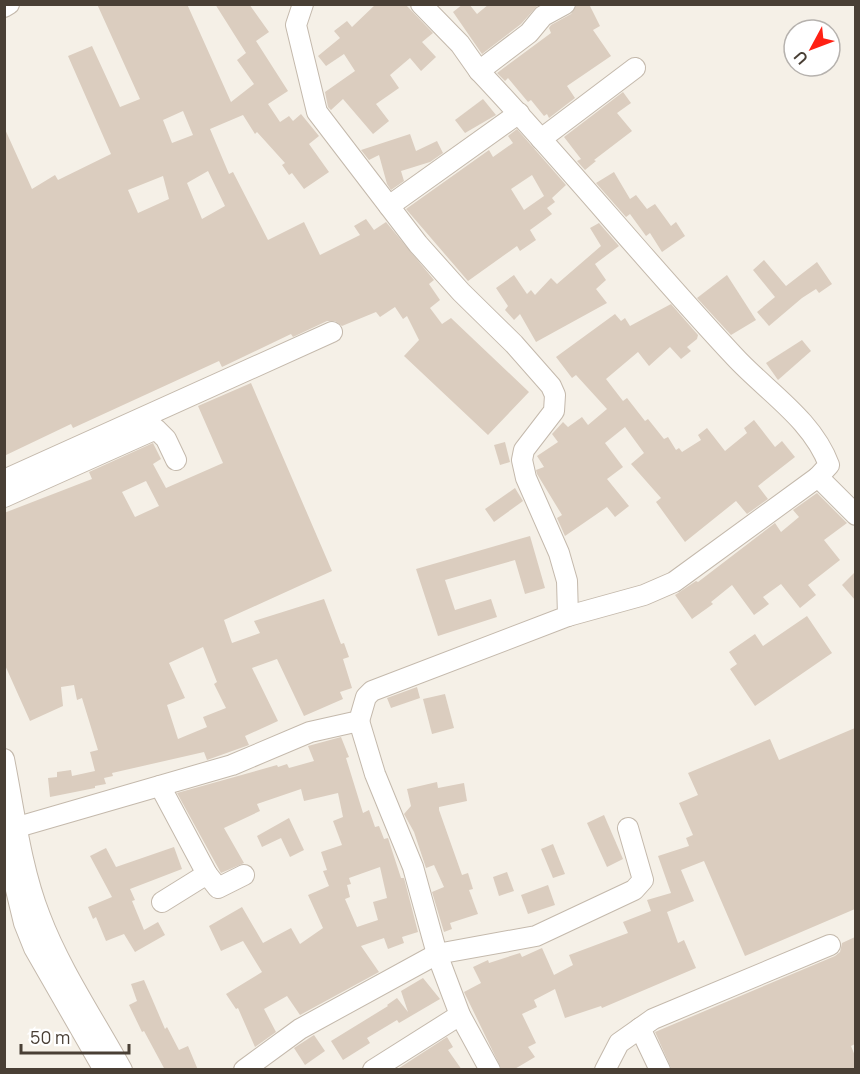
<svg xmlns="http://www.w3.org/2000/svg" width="860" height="1074" viewBox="0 0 860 1074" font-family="Manrope,sans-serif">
  <rect width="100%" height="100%" fill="#f5f0e7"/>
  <!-- building -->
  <g fill="#dbcdbf" fill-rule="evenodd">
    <path d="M97,4H187L231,102L254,84L237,60L246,53L215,4H249L269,32L256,41L288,91L268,104L280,122L289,116L293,121L301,114L319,136L309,144L329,172L304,189L292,173L289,175L282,165L285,163L257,132L255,134L243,115L210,129L229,174L233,172L268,240L304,222L320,255L360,235L354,226L366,219L374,230L386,222L434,280L429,284L440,300L430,308L442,324L451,318L529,392L488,435L404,356L419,340L407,316L403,319L395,307L380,317L376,312L342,326L335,321H327L293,337L291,334L222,367L219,361L73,428L71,424L4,456V127L32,189L55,175L58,180L111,154L68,56L92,46L120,107L140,99ZM183,111L193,135L172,143L163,120ZM208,171L225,206L202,219L187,183ZM163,176L169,199L138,213L128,190Z"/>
    <polygon points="376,4 405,4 433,33 422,42 436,57 421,71 410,58 390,75 399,88 376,104 389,121 373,134 343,99 331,110 328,107 325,92 355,71 344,54 326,66 318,56 340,38 334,31 347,21 352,27"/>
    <polygon points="463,4 469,4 477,14 489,4 539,4 521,24 482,54 453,12"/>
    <polygon points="577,4 589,4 600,26 593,30 611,56 567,86 575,98 549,118 547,114 544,116 531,100 528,102 508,78 505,81 497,73 551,33 549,28 551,25 571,14"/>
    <polygon points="623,92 631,103 617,113 632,131 594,160 596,161 585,170 577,161 581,159 564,137"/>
    <polygon points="483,99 496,115 465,133 455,120"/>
    <path d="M517,129L566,185L552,198L555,202L547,208L552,214L530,230L536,240L520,251L517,246L468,281L406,209L489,150L493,157L513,143L508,136ZM532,175L544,196L524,210L511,189Z"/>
    <polygon points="410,134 416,151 437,141 443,153 430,162 401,171 404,181 391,190 387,184 379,155 369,160 361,150"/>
    <polygon points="614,172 630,199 636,195 647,209 655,204 671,226 676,222 685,236 662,252 650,233 646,236 630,214 626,217 596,183"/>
    <polygon points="599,223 619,246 595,264 606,280 596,289 607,303 536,342 520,314 514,320 505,310 508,306 496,288 514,275 527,294 531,290 535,295 551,278 557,284 601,246 590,228"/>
    <polygon points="764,260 786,286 817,262 832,284 819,293 816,289 802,298 769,326 757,312 775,297 753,270"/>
    <polygon points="727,275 756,320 731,335 697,298"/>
    <polygon points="671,304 698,335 697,339 687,347 691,351 681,359 670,347 649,366 638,352 606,379 623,401 627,398 645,421 648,419 664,439 668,437 676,450 679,448 682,452 701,440 698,435 707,428 725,451 747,433 744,428 754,420 775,447 782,441 795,457 758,486 768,499 747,514 736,501 685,542 656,502 661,498 631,464 644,453 625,427 605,443 623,467 607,479 629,506 615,517 607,507 565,536 557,518 562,515 537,474 536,470 544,467 537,456 558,442 552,434 563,422 568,427 582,417 588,425 607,409 576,375 572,378 556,357 615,314 621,321 625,318 630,326"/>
    <polygon points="802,340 811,351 778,380 766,363"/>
    <path d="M251,383L332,571L224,620L232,643L260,633L254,621L324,599L341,644L344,643L349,657L343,659L352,688L340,692L343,699L304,716L277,659L252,668L278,721L245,736L249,745L207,760L204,752L112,773L113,776L104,778L106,784L95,786V788L50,797L48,778L57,777V772L71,770L72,776L95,771L90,752L98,750L82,698L77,700L74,685L61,687L63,706L30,721L4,663V513L92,479L89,472L153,443L161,459L153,464L166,488L223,463L198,406ZM146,481L159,506L135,517L122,492ZM203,647L217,682L214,684L226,708L203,717L207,727L178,739L167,705L185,698L169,663Z"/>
    <polygon points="505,442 510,462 500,465 494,445"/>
    <polygon points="515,488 523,501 494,522 485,509"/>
    <polygon points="817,493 847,523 824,540 840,560 808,585 816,595 800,608 781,584 763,597 769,604 754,615 732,585 711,602 713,604 692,619 675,595 696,581 698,582 775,523 781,532 799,517 793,510"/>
    <polygon points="530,536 545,588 525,594 515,560 445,580 455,610 491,599 497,617 438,636 416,569"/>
    <polygon points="855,572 855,600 842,585"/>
    <polygon points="807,616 832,653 755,706 730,669 737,664 729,652 755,634 763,646"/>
    <polygon points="417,687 420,698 391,708 387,698"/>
    <polygon points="445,694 454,728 432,734 423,699"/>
    <polygon points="855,728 855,909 745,956 704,861 681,870 694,901 667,912 678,943 684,940 696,968 602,1008 601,1006 565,1018 555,989 534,1000 537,1007 522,1014 536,1043 528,1047 535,1057 513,1070 502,1070 464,992 481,983 473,967 488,960 489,963 520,953 522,957 542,948 554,975 573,965 569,955 628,933 623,922 651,911 647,900 671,893 658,856 689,846 686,838 693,835 679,803 698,795 688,773 770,739 779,760"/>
    <path d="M341,737L349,757L346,758L363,813L369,810L375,827L379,826L384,839L388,838L401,878H404L418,932L402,937L404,943L388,949L384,938L361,946L379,972L300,1015L287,996L264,1009L276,1032L255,1047L238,1008L236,1009L226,994L262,972L243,941L221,951L209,926L242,907L263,943L291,928L300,944L323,928L308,895L329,886L323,871L327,870L321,852L342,845L333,821L343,817L338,793L304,801L301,789L257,804L260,811L224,828L244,863L221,873L177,793L277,765L278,767L287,764L289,768L314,761L308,746ZM380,867L387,898L373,902L378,920L357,927L345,899L350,897L347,885L351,884L349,878Z"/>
    <polygon points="437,782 438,788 464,783 467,801 439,807 439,810 462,875 468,873 473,889 469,890 478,914 450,923 452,929 444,932 432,892 444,887 434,865 426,868 414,832 404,814 411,806 407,789"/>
    <polygon points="604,815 623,859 607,867 587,823"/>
    <polygon points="289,818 304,850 290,857 281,838 262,847 257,836"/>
    <polygon points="553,844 565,874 553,878 541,849"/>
    <polygon points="174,847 182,869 130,889 135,900 132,901 144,930 158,922 165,935 135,952 124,934 106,941 96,917 93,919 88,907 112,897 90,856 106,848 116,867"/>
    <polygon points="507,872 514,891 499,896 493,877"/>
    <polygon points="548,885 555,905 528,914 521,895"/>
    <polygon points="855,937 855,1044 851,1046 855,1056 855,1070 672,1070 655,1032 835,956 840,952 842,943"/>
    <polygon points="423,978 440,999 399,1023 397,1020 367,1038 370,1043 343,1060 331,1041 388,1006 387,1005 397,998 408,1012 401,991"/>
    <polygon points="144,980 165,1029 167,1027 179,1050 188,1046 198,1070 165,1070 144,1031 142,1032 129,1005 137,1001 131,984"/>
    <polygon points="314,1035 325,1051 305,1065 294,1048"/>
    <polygon points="447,1037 453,1047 448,1050 462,1070 396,1070"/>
  </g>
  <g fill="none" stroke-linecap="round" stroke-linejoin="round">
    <defs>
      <g id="minor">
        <path d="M421,4L460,44L479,71C567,164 647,263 734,356C766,391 812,419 829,465L818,477"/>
        <polyline points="4,7 9,4"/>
        <polyline points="479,71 529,33 543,16 565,4"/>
        <polyline points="541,139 635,68"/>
        <polyline points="389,206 519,113"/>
        <polyline points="4,480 332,332"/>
        <polyline points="4,497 156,429 166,439 176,460"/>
        <polyline points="568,616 644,595 674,582 818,477 856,515"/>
        <polyline points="359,721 375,774 413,867 437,954 460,1015 490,1070"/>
        <path d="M4,759C14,809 21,868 40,916C60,969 94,1019 122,1070"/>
        <polyline points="160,786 207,874"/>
        <polyline points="4,831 232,765 310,732 359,721 366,697 372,691 568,616 567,581 559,553 526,478 522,460 524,450 554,411 555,395 551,386 514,344 461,292 418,244 317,112 296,25 303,4"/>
        <polyline points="4,840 24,923 34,948 104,1070"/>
        <polyline points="162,902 207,874 218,888 244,875"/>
        <polyline points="640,1028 660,1070"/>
        <polyline points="244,1070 300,1029 437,954 536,936 634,890 643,880 628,828"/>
        <polyline points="373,1070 460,1015"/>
        <polyline points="605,1070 619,1043 653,1019 830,945"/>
      </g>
    </defs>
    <!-- minor casing -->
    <use href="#minor" stroke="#c4b9ac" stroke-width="22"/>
    <!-- minor -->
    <use href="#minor" stroke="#fff" stroke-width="20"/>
  </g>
  <!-- border -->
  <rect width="860" height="1074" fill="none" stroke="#493f35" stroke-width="12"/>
  <!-- north arrow -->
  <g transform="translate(812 48) rotate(229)"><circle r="28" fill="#ffffff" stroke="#b6b2ae" stroke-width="1.5"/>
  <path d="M0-4.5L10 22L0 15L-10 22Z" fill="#ff2114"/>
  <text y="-9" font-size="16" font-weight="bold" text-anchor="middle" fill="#493f35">U</text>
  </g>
  <!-- scale -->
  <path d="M21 1044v9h108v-9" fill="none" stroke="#493f35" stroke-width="3"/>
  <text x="30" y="1044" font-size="18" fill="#493f35" stroke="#ffffff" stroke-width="4.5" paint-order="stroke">50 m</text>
</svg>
